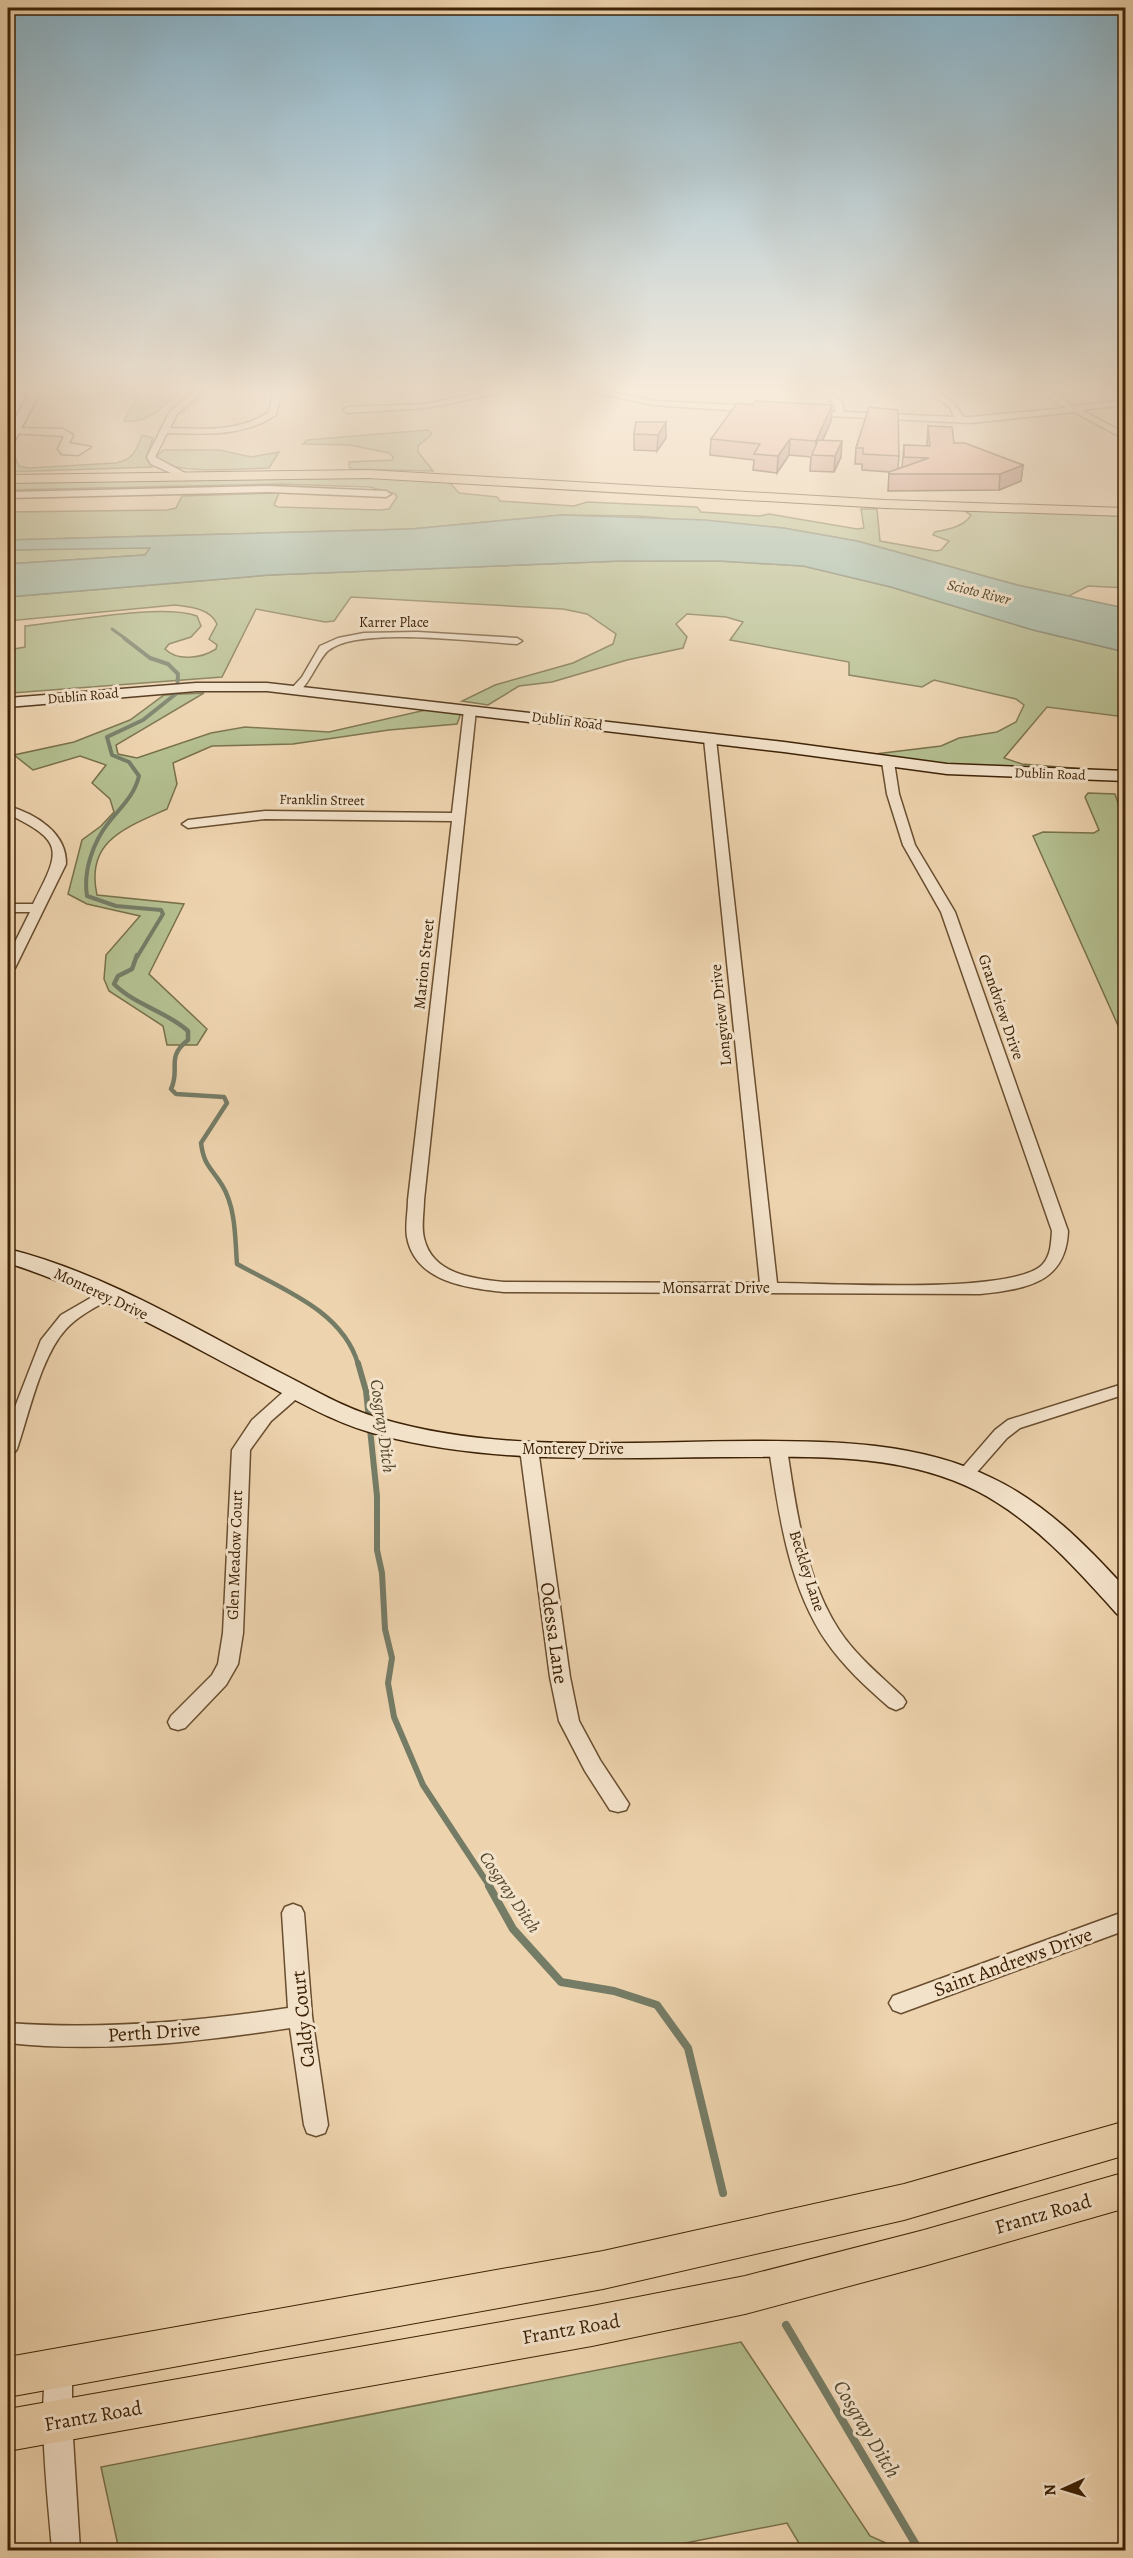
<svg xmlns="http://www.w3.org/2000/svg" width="1133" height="2558" viewBox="0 0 1133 2558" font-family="Alegreya,serif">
  <rect width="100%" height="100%" fill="#edd3ae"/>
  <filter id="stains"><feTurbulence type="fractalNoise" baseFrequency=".00333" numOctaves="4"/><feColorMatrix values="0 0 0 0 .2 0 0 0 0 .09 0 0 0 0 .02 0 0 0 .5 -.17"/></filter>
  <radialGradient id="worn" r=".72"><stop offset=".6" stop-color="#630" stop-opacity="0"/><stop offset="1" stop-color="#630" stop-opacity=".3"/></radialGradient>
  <!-- green -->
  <g fill="#b3be8f" stroke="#78704a" stroke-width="1.5">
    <path d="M140,391H180C165,406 147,424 124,421Z"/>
    <polygon points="428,430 432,434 418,446 418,452 433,471 352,469 349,467 349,462 392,460 393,457 389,453 350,445 303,444 307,440"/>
    <path d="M142,435L153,438L146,458L152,467L8,472L11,458L15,457L19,466L28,468L116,463C134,459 136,451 142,435Z"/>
    <path d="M164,450H220L251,457L279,452L269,468C245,468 168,477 156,456Z"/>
    <path d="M387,478L440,480L450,483L459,493L497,497L500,501L574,506L587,502L697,507L701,512L759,516L769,514L857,529L864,528L861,509H877L880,541L936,551L941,550L949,541L933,535L935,532C948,529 964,527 971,515L963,510L1125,515L1126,588L1088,586L1069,596L1017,585L857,541L783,528L637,516L562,515L411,529L8,540V512L167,510L176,508L182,496L279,493L274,505L278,507L379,510L389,509L397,497L395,494L370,487L279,484L8,490V482Z"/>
    <polygon points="151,547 145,555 8,564 8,550"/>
    <path d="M621,561H719L803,566L891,587L1033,630L1125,652V717L1047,707L1004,758L1022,764L1098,770L954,765L875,754L941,746L959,738L997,732L1016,722L1024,705L1016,699L934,680L922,687L849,675V662L730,640L743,622L726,617L687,614L676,624L687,637L683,648L627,660L552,682L519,686L488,705L462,701L495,685L573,663L613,644L616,634L587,614L563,609L351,597L334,621L325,622L256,609L222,677L12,693L8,650L25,647V626C67,622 161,603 197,616L201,626L191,637L169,644L165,649C178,662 202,658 216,649L217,645L209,639L217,624C210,608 190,607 175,605L8,621V597L270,575Z"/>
    <path d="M204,693L116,745L118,754L137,758L211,733L245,727L329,732L430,709L461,713L457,724L389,730L293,744L212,746L173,763L177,784L167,809C125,828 85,841 97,895L184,904L149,974L207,1029L197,1045H167L163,1026L109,991L104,979L106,955L140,916L87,904L68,894L82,840L101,826L114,812L110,799L92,783L106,765L80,756L33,770L14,755L74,742L130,720L164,695Z"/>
    <polygon points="1088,793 1115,794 1125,824 1125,1041 1033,836 1043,832 1094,833 1099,830 1085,797"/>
    <polygon points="741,2342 870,2536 902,2550 803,2550 787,2523 650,2550 119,2550 101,2467"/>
  </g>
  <!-- water -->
  <polygon fill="#9ab8a6" stroke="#757c66" stroke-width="1.5" points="562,515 705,520 783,528 857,541 1017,585 1125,608 1125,652 1033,630 891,587 803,566 719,561 621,561 270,575 8,597 8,564 145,555 150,548 8,550 8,540 411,529"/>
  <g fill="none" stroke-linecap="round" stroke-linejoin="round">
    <!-- stream-far4 -->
    <polyline stroke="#757c66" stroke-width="3" points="112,629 126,639"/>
    <!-- stream-far3 -->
    <path stroke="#757c66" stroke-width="4" d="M124,638L150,658L168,664L178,674L177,693L143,720L107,737L112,755L129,762L139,776C134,796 122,806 109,822C93,842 83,871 87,896L116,906L161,910L163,914L137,957"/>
    <!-- stream-far2 -->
    <path stroke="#757c66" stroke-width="4.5" d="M137,955L132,969L118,976L114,984C135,1005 166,1011 188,1031V1040C165,1058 181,1068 171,1089L176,1094L224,1097L227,1103L201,1143C204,1166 211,1167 222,1185C236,1208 235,1238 237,1264C282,1289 343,1311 358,1364"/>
    <!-- stream-far1 -->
    <polyline stroke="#757c66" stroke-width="6" points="358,1363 366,1391 377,1496 377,1550 382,1573 385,1629 392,1658 388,1683 394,1717 423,1785 490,1887"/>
    <!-- stream -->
    <g stroke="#757c66" stroke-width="8">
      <polyline points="489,1886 513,1929 561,1982 614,1991 657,2005 688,2048 723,2193"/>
      <polyline points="786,2325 919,2550"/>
    </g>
    <defs>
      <g id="street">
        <path d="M195,391H205L177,414L170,428C205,429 239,432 269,412L274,391H282L276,415C243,437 206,434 167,433L155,457L185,473V477L182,478L151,464L147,457L170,411Z"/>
        <polygon points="489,391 508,391 427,408 347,413 343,410 347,407 427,404"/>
        <polygon points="589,391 607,391 654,401 755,406 759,409 755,412 654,405"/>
        <path d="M820,391H829L842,402L844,412L954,417L950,407L926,391C943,391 955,402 963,417H971L1066,408L1037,391H1048L1074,406L1126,400V405L1082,410L1126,434V440L1074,412L971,423L808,415L811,410L836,412L835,405Z"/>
        <polygon points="14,428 63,429 73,435 69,443 91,447 78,455 62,454 58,449 64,436 11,433"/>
        <polygon points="269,486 386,491 391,494 386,497 269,492 8,498 8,492"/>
        <path d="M417,632L517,638L522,641L517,644C478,642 359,626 329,650C320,656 311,681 300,691L291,689L302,677L320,646L338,638L364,633Z"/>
        <path d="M470,707L476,710L424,1200C424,1212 421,1226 424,1238C432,1274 473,1279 504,1282L760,1283L704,739L710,736L716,739L777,1283C826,1283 1011,1295 1042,1265C1051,1256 1051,1243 1052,1231L941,912L903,845L887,794L882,762L888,759L894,762L899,794L915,845L955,912L1068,1231C1066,1284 1024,1289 980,1294L504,1292C467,1288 415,1282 407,1237C405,1226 408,1212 408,1200L452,821L265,819L188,828L182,824L188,820L265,811L452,813L464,710Z"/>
        <path d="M8,806C36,814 67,833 66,864L15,968L8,972V956L30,912H8V904H33C60,851 66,842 8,814Z"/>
        <path d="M106,1289L112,1290L114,1294L112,1298C96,1307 79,1315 66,1329C41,1356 29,1414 17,1449L14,1453L8,1455V1425L41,1340L61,1315Z"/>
        <polygon points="1126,1383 1126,1394 1020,1428 1007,1438 971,1479 959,1479 956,1475 995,1430 1008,1420"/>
        <polygon points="296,1384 305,1390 302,1394 271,1421 250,1450 243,1633 238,1664 226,1685 185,1728 178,1730 171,1728 168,1722 171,1716 212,1675 218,1664 223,1633 232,1450 252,1420 290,1386"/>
        <polygon points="529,1443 535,1445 538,1449 570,1677 579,1721 600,1760 629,1804 626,1810 618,1812 610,1810 585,1771 559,1721 550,1677 520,1449 523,1445"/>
        <path d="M778,1443L784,1445L787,1449C796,1509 805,1578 839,1630C856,1656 881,1676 903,1697L906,1702L903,1707L896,1710L889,1707C866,1687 843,1666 826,1641C788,1585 779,1514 769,1449L772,1445Z"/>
        <path d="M293,1904L301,1907L304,1913L312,2016L328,2125L325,2133L316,2136L307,2133L304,2125L290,2028C197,2042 102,2053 8,2043V2023C102,2030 195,2022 288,2008L282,1913L285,1907Z"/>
        <polygon points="1126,1911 1126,1930 901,2013 893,2010 889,2003 893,1996"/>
        <path d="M59,2355L68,2359L72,2368V2422L80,2550H52C49,2508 35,2393 50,2359Z"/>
      </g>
      <g id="secondary">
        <polygon points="30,391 41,391 14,442 8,445 8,432"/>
        <polygon points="196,683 267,683 784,742 947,764 1126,771 1126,781 947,774 784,752 267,691 196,691 8,707 8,698"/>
        <path d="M8,1249C104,1273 190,1326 277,1371C311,1388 345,1409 382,1419C501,1454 632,1441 755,1441C835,1441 918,1442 992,1478C1045,1503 1087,1546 1126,1589V1616L1117,1614C1075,1567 1033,1520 977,1491C899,1451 806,1457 722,1457C607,1458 491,1464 380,1435C336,1424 298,1401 259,1381C176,1338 97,1291 8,1263Z"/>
      </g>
      <g id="primary">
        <polygon points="368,470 885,500 1126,508 1126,516 885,508 368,478 8,483 8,475"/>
        <polygon points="1126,2121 1126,2155 904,2220 603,2289 8,2397 8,2357 603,2251 904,2184"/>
        <polygon points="1126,2172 1126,2208 924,2266 745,2314 592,2346 8,2451 8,2409 592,2306 745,2276 924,2230"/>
      </g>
    </defs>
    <!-- street casing -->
    <use href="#street" stroke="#694e2f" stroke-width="3"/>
    <!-- secondary casing -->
    <use href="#secondary" stroke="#3d2205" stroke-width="3"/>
    <!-- primary casing -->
    <use href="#primary" stroke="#3d2205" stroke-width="2"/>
    <!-- street -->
    <use href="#street" fill="#f3e2ca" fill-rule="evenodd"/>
    <!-- secondary -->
    <use href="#secondary" fill="#f3e2ca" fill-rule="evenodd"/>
    <!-- primary -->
    <use href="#primary" fill="#edd3ae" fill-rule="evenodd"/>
  </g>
  <!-- wall -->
  <g fill="#c18570" stroke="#3d2205" stroke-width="1.5">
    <polygon points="753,405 832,405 831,421 823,440 841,457 834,472 810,471 811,457 789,455 777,473 753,470 754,460 710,455 711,439"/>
    <polygon points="869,407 899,456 898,469 902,467 904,445 927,446 928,426 954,443 1023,465 1021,481 999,490 888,491 889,472 862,470 862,464 855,464 856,448"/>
    <polygon points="636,422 666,438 657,451 634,450 634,434"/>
  </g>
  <!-- shaded-wall -->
  <g fill="#9d6c5b" stroke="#3d2205" stroke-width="1.5">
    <polygon points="832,405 831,421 816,455 816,441"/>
    <polygon points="666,422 666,438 657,451 658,435"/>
    <polygon points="790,439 789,455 777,473 778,456"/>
    <polygon points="842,441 841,457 834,472 835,456"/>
    <polygon points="1023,465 1021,481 999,490 1000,474"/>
  </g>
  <!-- building -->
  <g fill="#e09b82" stroke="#3d2205" stroke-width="1.5">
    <polygon points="755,401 832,405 816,441 790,439 778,456 754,454 760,444 711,439 737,403 753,405"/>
    <polygon points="869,407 898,410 899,456 863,454 863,448 856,448"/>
    <polygon points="636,422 666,422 658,435 634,434"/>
    <polygon points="928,426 952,427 954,443 965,443 1023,465 1000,474 889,474 889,472 929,458 904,457 904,445 930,446"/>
    <polygon points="818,440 842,441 835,456 812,455"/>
  </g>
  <!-- sky -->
  <linearGradient id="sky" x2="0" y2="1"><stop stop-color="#89b6ce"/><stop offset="0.52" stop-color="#f7ebdb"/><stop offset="1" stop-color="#f7ebdb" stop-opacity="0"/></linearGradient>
  <rect width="1133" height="749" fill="url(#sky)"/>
  <g text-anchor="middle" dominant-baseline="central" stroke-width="6" stroke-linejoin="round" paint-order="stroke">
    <!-- far-street labels -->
    <g font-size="14" fill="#3d2205" stroke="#f3e2ca">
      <text x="394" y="622">Karrer Place</text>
      <text transform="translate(83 696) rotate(-5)">Dublin Road</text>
      <text transform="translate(567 721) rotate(7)">Dublin Road</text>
      <text transform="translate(1050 774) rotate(2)">Dublin Road</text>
      <text transform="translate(322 800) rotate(1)">Franklin Street</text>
    </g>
    <!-- far-water labels -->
    <g font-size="15" font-style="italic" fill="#54482d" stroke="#f3e2ca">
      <text transform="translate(979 592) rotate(14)">Scioto River</text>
    </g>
    <!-- street labels -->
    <g font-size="16" fill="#3d2205" stroke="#f3e2ca">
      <text transform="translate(424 964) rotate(-84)">Marion Street</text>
      <text transform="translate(1001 1007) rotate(71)">Grandview Drive</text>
      <text transform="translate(721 1015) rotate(-96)">Longview Drive</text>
      <text x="716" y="1288">Monsarrat Drive</text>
      <text transform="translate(101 1294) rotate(25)">Monterey Drive</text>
      <text x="573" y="1449">Monterey Drive</text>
      <text transform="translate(235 1555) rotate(-88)">Glen Meadow Court</text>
      <text transform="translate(807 1571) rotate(72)">Beckley Lane</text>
    </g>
    <!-- water labels -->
    <g font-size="18" font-style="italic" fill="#54482d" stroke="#f3e2ca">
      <text transform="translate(383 1426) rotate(82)">Cosgray Ditch</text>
      <text transform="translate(510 1892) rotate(56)">Cosgray Ditch</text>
    </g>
    <!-- near-street labels -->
    <g font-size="20" fill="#3d2205" stroke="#f3e2ca">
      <text transform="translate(554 1633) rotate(82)">Odessa Lane</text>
      <text transform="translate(1013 1962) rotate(-20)">Saint Andrews Drive</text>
      <text transform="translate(303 2019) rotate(-96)">Caldy Court</text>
      <text transform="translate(154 2032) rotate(-4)">Perth Drive</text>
      <text transform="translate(1043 2214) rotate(-16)">Frantz Road</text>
      <text transform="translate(571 2329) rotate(-10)">Frantz Road</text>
      <text transform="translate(93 2416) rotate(-10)">Frantz Road</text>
    </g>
    <!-- near-water labels -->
    <g font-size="21" font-style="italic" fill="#54482d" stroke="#f3e2ca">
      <text transform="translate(867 2429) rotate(59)">Cosgray Ditch</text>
    </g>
  </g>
  <!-- margin -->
  <rect width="1133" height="2558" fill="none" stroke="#edd3ae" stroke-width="30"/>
  <rect x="9" y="9" width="1115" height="2540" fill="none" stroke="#3d2205" stroke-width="3"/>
  <rect x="15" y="15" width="1103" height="2528" fill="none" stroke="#3d2205" stroke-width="1.5"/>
  <!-- north arrow -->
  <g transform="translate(1064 2489) rotate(266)" stroke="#f3e2ca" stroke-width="4.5" paint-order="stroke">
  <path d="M0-4.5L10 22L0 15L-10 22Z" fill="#3d2205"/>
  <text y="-9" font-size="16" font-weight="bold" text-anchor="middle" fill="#3d2205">N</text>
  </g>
  <rect width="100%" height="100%" filter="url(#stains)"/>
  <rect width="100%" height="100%" fill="url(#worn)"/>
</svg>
